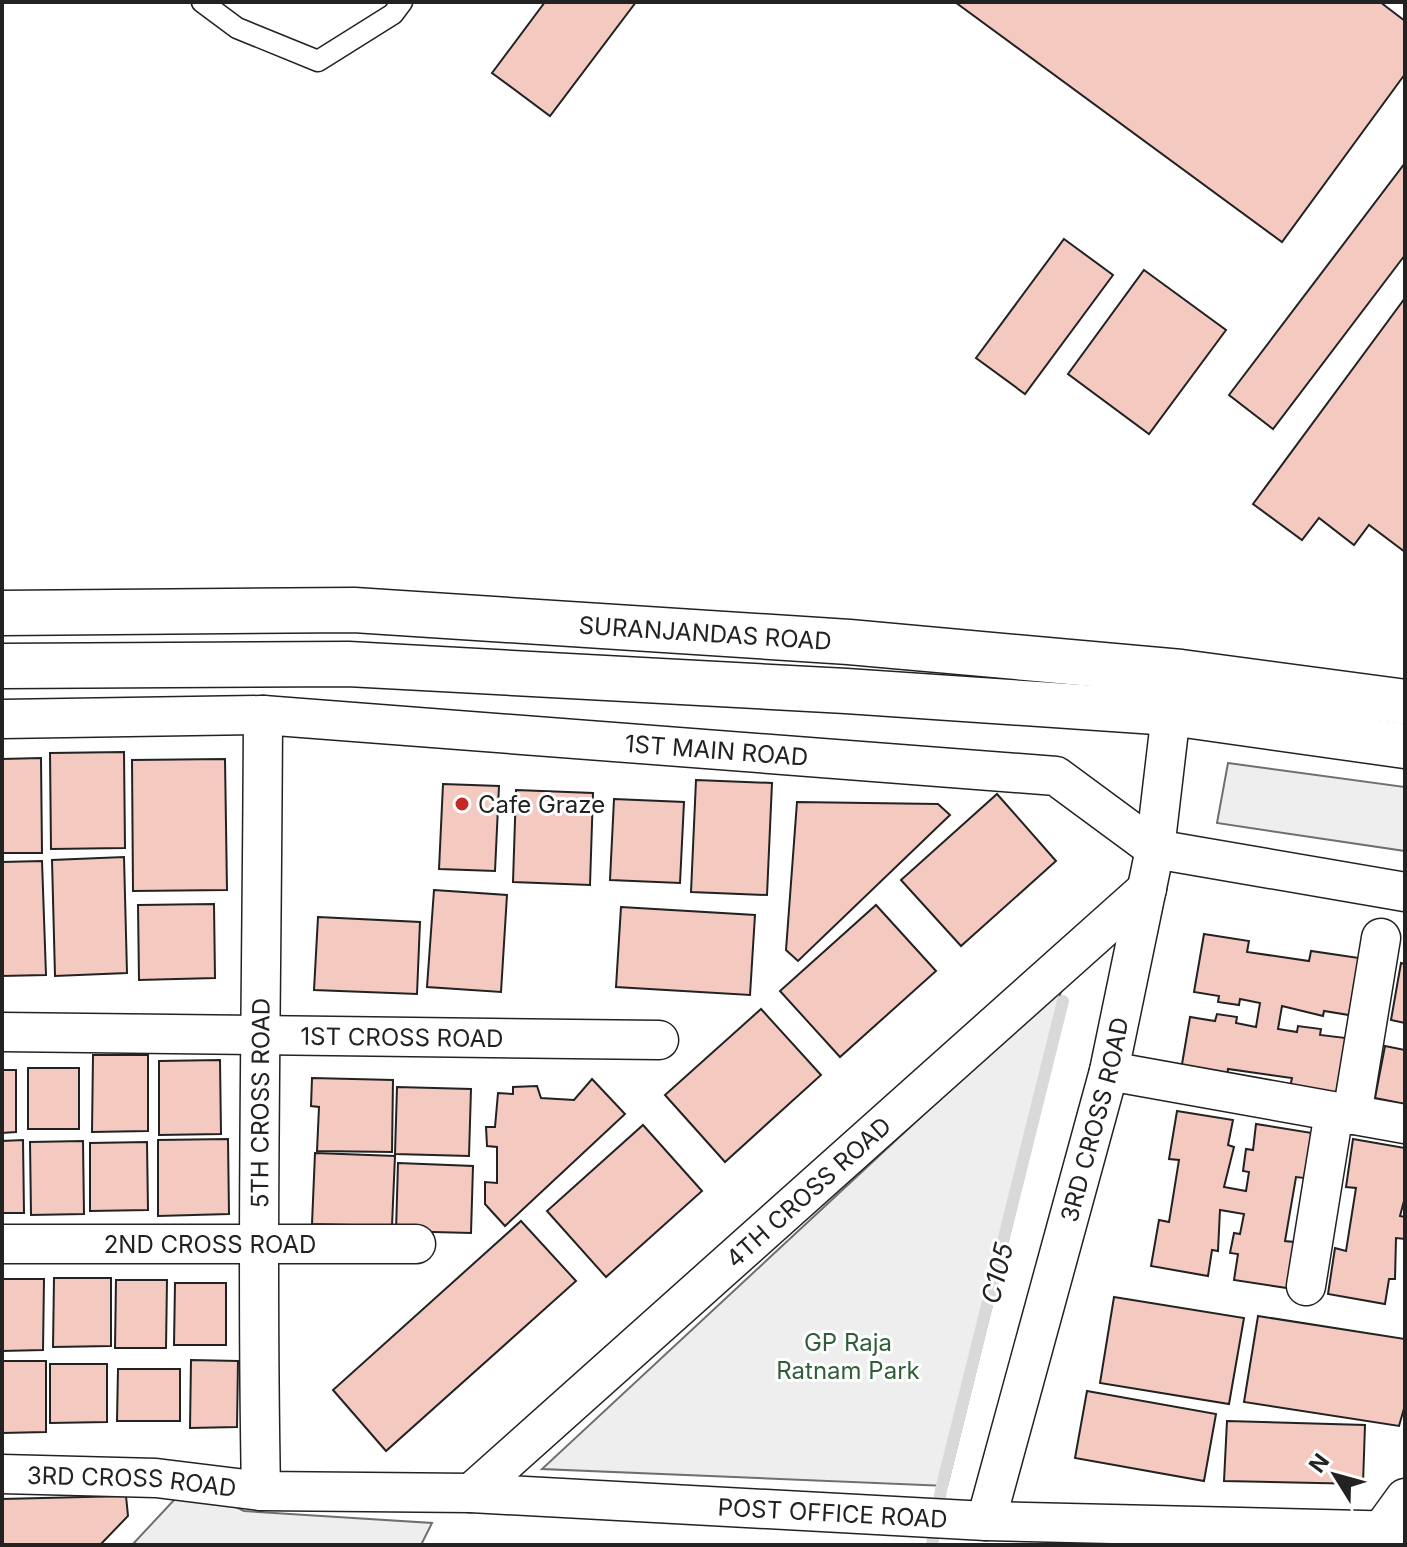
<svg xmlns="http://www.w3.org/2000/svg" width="1407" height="1547" viewBox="0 0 1407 1547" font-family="Inter,sans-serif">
  <rect width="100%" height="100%" fill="#fff"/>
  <!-- green -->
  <g fill="#eee" stroke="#6f6f6f" stroke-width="2">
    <polygon points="1228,763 1405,787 1405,851 1217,823"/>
    <polygon points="1062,986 1012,1224 947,1486 542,1469"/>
    <polygon points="189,1484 244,1511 432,1523 421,1545 132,1545"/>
  </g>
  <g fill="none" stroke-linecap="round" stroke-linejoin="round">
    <!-- stream -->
    <polyline stroke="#d9d9d9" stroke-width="12" points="932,1545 941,1490 1063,1001"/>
  </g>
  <!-- building -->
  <g fill="#f3c9c0" stroke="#222" stroke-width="2">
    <polygon points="545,2 636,2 550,116 492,73"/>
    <polygon points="955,2 1380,2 1405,21 1405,74 1282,242"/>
    <polygon points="1405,163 1405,255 1273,429 1229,395"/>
    <polygon points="1064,239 1113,275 1025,394 976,358"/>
    <polygon points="1144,270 1226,330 1149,434 1068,374"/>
    <polygon points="1405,298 1405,552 1369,525 1354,545 1319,518 1302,540 1253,504"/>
    <polygon points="124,752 125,848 51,849 50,753"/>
    <polygon points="41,758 42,853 2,853 2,759"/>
    <polygon points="225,759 227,890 133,891 132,760"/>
    <polygon points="696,780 772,783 767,895 691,892"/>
    <polygon points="443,784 499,786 495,871 439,869"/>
    <polygon points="516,790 593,793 590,885 513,882"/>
    <polygon points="997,794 1056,861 961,946 901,880"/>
    <polygon points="614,799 684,802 680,883 610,880"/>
    <polygon points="797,802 938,804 950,815 798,961 786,950"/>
    <polygon points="124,857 127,973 55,976 52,860"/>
    <polygon points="42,861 46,975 2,976 2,862"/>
    <polygon points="434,890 507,895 501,992 427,987"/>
    <polygon points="214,904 215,978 139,980 138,905"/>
    <polygon points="876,905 936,971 840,1057 780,991"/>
    <polygon points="621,907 755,915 750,995 616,987"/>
    <polygon points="318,917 420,922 417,994 314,990"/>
    <polygon points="1204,934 1249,941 1247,952 1309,961 1311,951 1359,958 1349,1015 1324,1011 1323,1016 1282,1006 1278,1029 1297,1032 1298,1026 1321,1029 1320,1035 1346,1038 1336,1094 1290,1087 1292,1078 1228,1069 1227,1077 1181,1070 1190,1017 1215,1021 1217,1014 1237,1017 1236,1023 1256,1027 1260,1003 1240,999 1239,1005 1218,1002 1219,996 1194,992"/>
    <polygon points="1401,963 1405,964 1405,1023 1391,1020"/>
    <polygon points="761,1009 821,1075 725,1162 665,1095"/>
    <polygon points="1385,1046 1405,1050 1405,1104 1375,1098"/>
    <polygon points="93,1055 148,1055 148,1131 92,1132"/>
    <polygon points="220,1060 221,1134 159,1135 159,1061"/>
    <rect x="28" y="1068" width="51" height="61"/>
    <polygon points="2,1070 16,1070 16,1132 2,1133"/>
    <polygon points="312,1078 393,1080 392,1152 317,1151 319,1107 311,1106"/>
    <polygon points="592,1079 625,1114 505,1226 485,1204 485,1182 497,1183 497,1147 487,1146 486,1127 495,1127 498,1093 513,1094 513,1087 537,1086 541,1098 574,1100"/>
    <polygon points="397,1087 471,1089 469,1156 395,1154"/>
    <polygon points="1177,1111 1233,1120 1228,1145 1234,1147 1224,1187 1246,1191 1249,1172 1243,1171 1246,1149 1253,1150 1256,1124 1312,1133 1304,1178 1296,1177 1285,1241 1294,1242 1287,1288 1234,1280 1238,1254 1230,1253 1234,1233 1240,1234 1244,1214 1220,1210 1218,1251 1212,1250 1208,1276 1151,1266 1159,1220 1169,1222 1179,1160 1169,1159"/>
    <polygon points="643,1125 702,1191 606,1277 547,1211"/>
    <polygon points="228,1139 229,1214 158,1216 158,1140"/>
    <polygon points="1353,1139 1405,1148 1405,1197 1400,1216 1405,1217 1405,1239 1396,1238 1395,1279 1389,1279 1385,1304 1328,1294 1335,1248 1346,1251 1356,1188 1346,1187"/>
    <polygon points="23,1140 24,1213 2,1213 2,1141"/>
    <polygon points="83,1141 84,1214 31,1215 30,1142"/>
    <polygon points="147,1142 148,1210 90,1211 90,1143"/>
    <polygon points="315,1153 395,1156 392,1226 312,1224"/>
    <polygon points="398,1163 473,1166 471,1233 396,1231"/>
    <polygon points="521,1221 576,1281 386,1451 333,1390"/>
    <polygon points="54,1278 111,1278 111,1346 53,1347"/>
    <polygon points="2,1279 44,1279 43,1350 2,1351"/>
    <polygon points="116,1280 167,1280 166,1348 115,1348"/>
    <polygon points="175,1283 226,1283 226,1345 174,1345"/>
    <polygon points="1114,1297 1244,1318 1229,1404 1100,1383"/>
    <polygon points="1258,1316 1405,1339 1405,1405 1399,1426 1244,1402"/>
    <polygon points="191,1360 238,1361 237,1427 190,1428"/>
    <polygon points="2,1361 46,1361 46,1432 2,1433"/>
    <polygon points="50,1364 107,1364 107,1422 50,1423"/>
    <polygon points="118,1369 180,1369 180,1421 117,1421"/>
    <polygon points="1087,1391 1216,1414 1204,1481 1075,1458"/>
    <polygon points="1227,1421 1365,1425 1363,1484 1224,1481"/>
    <polygon points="126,1496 128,1516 100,1545 2,1545 2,1499"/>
  </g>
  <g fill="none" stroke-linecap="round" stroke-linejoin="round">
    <defs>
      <polyline id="service" points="202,2 237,28 318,61 393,14 402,2"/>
      <g id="minor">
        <path id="s1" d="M2,719L263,715L1056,776L1155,849L1405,892"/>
        <path id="s2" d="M2,1032L659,1040"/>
        <polyline points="1109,1071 1405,1124"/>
        <polyline points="1352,1115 1381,938"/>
        <path id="s3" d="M2,1244H416"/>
        <polyline points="1306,1286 1334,1112"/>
        <path id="s4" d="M2,1474L156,1478L261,1491L471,1493L986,1521L1405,1531"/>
        <path id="s5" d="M261,1491C256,1232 262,974 263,715"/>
        <path id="s6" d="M471,1493L1147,889"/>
        <path id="s7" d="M986,1521L1109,1071L1155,849L1171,713"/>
        <polyline points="1381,1531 1405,1498"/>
      </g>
      <g id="primary">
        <path id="s8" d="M2,613L354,610L849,642L1181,672L1405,702"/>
        <polyline points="2,666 348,664 846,691 1171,713 1405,746"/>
      </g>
    </defs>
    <!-- service casing -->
    <use href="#service" stroke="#222" stroke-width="23"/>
    <!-- minor casing -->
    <use href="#minor" stroke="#222" stroke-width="41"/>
    <!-- primary casing -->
    <use href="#primary" stroke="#222" stroke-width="47"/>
    <!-- service -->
    <use href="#service" stroke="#fff" stroke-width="20"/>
    <!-- minor -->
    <use href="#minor" stroke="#fff" stroke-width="38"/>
    <!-- primary -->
    <use href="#primary" stroke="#fff" stroke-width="44"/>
  </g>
  <!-- markers -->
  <circle fill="#c62828" stroke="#fff" stroke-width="3" cx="462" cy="804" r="8"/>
  <g text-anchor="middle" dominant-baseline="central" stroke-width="6" stroke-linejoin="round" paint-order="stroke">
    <!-- street labels -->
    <g font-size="24" fill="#222" stroke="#fff">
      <text stroke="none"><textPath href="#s8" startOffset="704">SURANJANDAS ROAD</textPath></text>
      <text stroke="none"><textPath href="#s1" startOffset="716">1ST MAIN ROAD</textPath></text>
      <text stroke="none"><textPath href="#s2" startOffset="400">1ST CROSS ROAD</textPath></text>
      <text stroke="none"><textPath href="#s5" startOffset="388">5TH CROSS ROAD</textPath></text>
      <text stroke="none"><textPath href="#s7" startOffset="416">3RD CROSS ROAD</textPath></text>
      <text stroke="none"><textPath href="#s6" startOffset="452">4TH CROSS ROAD</textPath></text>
      <text stroke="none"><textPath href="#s3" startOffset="208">2ND CROSS ROAD</textPath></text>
      <text stroke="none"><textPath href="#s4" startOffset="130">3RD CROSS ROAD</textPath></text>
      <text stroke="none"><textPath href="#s4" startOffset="832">POST OFFICE ROAD</textPath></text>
    </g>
    <!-- poi labels -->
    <g font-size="24" fill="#222" stroke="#fff" text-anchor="start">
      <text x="478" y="804">Cafe Graze</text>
    </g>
    <!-- park labels -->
    <g font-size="24" fill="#2f5e38" stroke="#fff">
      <text x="848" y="1342">GP Raja<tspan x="848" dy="28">Ratnam Park</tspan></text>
    </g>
    <!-- water labels -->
    <g font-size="26" font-style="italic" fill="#222" stroke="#fff">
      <text transform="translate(997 1273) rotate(-76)">C105</text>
    </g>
  </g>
  <!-- border -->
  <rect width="1407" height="1547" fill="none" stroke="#222222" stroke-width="8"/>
  <!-- north arrow -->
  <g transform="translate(1335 1475) rotate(307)" stroke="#ffffff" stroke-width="6" paint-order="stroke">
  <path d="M0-6L14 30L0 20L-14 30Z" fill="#222222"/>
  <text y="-12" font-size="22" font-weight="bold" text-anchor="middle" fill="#222222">N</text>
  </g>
</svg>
